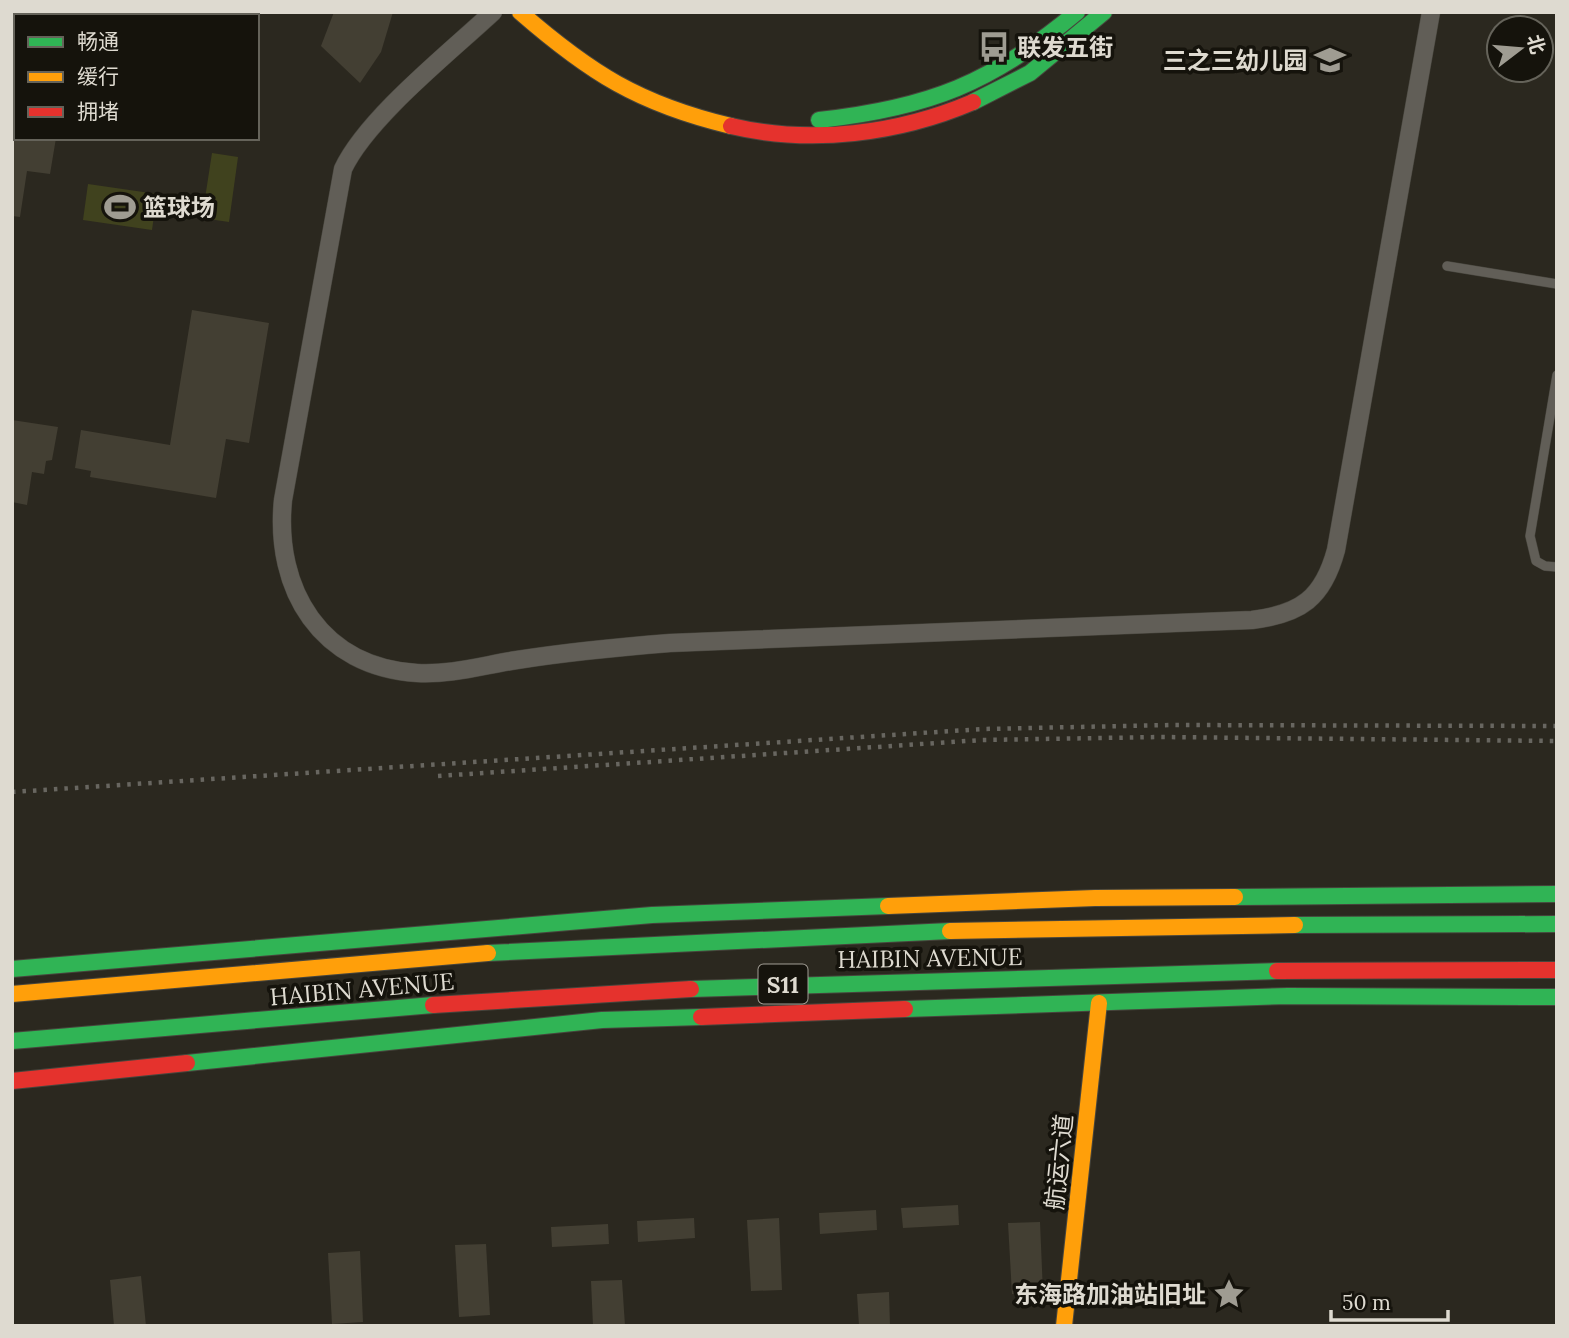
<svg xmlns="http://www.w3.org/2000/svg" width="1569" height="1338" viewBox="0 0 1569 1338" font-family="Lora,'Noto Sans SC',serif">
  <rect width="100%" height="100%" fill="#2b281f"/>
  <!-- green -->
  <g fill="#40421e">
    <polygon points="212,153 238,157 229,222 202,218"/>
    <polygon points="88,184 157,194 152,230 83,220"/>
  </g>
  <!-- building -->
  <g fill="#433f33">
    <polygon points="334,12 393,12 381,52 360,83 321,46"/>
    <polygon points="12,138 56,138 50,174 27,171 20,217 12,216"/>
    <polygon points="192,310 269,323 249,443 226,439 216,498 90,477 91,471 75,468 81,430 170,445"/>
    <polygon points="12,420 58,427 52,460 46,461 44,474 32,472 27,505 12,502"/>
    <polygon points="958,1205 959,1225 903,1228 901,1208"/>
    <polygon points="876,1210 877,1230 820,1234 819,1213"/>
    <polygon points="694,1218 695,1238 638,1242 637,1221"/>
    <polygon points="779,1218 782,1290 751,1291 747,1220"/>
    <polygon points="1040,1222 1043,1293 1012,1294 1008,1223"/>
    <polygon points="608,1224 609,1244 552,1247 551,1227"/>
    <polygon points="486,1244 490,1315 459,1317 455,1245"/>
    <polygon points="360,1251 363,1322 332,1324 328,1253"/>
    <polygon points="141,1276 146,1326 114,1326 110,1280"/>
    <polygon points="622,1280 625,1326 593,1326 591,1281"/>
    <polygon points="889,1292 890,1326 859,1326 857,1294"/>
  </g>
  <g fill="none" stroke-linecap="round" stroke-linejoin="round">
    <defs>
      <g id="lane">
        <polyline points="1447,266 1557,284"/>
        <polyline points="1557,375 1530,536 1536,561 1545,566 1557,567"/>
      </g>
      <path id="street" d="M493,12C449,53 367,118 343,169L283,500C274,590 321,667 417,673C451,675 484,665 517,660C568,652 619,647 670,643L1252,620C1301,614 1323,598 1336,550L1431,12"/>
      <g id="fast">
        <polyline points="973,102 1030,73 1104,12"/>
        <path d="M819,120C929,108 992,83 1077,12"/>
        <polyline points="1235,897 1557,894"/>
        <polyline points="1295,925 1557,924"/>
        <polyline points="488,953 950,931"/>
        <polyline points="12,969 652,915 888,906"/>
        <polyline points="691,989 1277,971"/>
        <polyline points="905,1009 1288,996 1557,997"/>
        <polyline points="12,1041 433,1005"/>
        <polyline points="187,1063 602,1020 701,1017"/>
      </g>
      <g id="slow">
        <path d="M520,12C590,73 639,104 731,126"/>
        <polyline points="888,906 1095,898 1235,897"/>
        <polyline points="950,931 1295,925"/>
        <polyline points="12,994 488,953"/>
        <polyline points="1064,1326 1099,1003"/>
      </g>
      <g id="jam">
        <path d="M731,126C811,145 898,134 973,102"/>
        <polyline points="1277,971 1557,970"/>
        <polyline points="433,1005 691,989"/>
        <polyline points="701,1017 905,1009"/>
        <polyline points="12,1081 187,1063"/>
      </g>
    </defs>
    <!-- lane casing -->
    <use href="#lane" stroke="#47453d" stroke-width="10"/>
    <!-- street casing -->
    <use href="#street" stroke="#47453d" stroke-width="19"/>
    <!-- fast casing -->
    <use href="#fast" stroke="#47453d" stroke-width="18"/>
    <!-- slow casing -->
    <use href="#slow" stroke="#47453d" stroke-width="18"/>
    <!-- jam casing -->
    <use href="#jam" stroke="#47453d" stroke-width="18"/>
    <!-- lane -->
    <use href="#lane" stroke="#615e57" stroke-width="9"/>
    <!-- street -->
    <use href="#street" stroke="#615e57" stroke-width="18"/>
    <!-- fast -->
    <use href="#fast" stroke="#30b455" stroke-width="16"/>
    <!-- slow -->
    <use href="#slow" stroke="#ff9f0a" stroke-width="16"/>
    <!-- jam -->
    <use href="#jam" stroke="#e5322d" stroke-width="16"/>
    <!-- rail -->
    <g stroke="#686660" stroke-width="4.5" stroke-dasharray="3.5 7" stroke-linecap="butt">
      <polyline points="438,776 982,740 1160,737 1557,741"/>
      <polyline points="12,792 983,729 1171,725 1557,726"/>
    </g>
  </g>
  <!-- icons -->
  <defs>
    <symbol id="bus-bare" viewBox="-9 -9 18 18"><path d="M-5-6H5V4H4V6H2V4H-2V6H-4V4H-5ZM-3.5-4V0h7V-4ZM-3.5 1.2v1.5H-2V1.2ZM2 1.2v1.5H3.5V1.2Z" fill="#9f9c92" stroke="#15130c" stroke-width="2.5" paint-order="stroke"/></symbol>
    <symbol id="school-bare" viewBox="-9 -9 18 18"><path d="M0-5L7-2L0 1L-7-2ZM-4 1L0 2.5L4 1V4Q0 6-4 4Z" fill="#9f9c92" stroke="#15130c" stroke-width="2.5" paint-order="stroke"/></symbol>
    <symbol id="stadium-bare" viewBox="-9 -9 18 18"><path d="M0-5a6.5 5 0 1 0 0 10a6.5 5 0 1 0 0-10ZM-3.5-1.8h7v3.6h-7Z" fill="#9f9c92" stroke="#15130c" stroke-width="2.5" paint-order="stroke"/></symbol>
    <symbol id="sight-bare" viewBox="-9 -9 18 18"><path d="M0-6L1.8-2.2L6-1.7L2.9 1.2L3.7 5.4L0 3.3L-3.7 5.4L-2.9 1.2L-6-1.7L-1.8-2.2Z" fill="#9f9c92" stroke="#15130c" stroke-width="2.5" paint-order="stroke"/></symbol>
  </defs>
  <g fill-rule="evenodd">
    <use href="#bus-bare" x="972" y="25" width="44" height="44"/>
    <use href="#school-bare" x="1308" y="38" width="44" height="44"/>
    <use href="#stadium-bare" x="98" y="185" width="44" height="44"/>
    <use href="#sight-bare" x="1207" y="1272" width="44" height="44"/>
  </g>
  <g text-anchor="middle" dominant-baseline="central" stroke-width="7" stroke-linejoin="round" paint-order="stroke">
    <!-- shield labels -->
    <rect fill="#15130c" stroke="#a29e95" stroke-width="2" x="758.5" y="964.5" width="49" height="39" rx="5"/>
    <g font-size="23" font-weight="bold" fill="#dedad0">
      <text x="783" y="984">S11</text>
    </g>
    <!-- poi labels -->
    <g font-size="24" font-weight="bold" fill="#dedad0" stroke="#15130c" text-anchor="start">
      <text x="1017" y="47">联发五街</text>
      <text x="1307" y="60" text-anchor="end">三之三幼儿园</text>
      <text x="143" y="207">篮球场</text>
      <text x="1206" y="1294" text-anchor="end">东海路加油站旧址</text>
    </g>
    <!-- street labels -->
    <g font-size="24" fill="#dedad0" stroke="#15130c">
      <text transform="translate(930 958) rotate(-1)">HAIBIN AVENUE</text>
      <text transform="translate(362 989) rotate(-5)">HAIBIN AVENUE</text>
      <text transform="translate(1059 1162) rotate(-84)">航运六道</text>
    </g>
  </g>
  <!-- border -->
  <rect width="1569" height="1338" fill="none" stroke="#dedad0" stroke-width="28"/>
  <!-- legend -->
  <rect x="14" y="14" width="245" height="126" fill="#15130c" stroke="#65635a" stroke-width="2"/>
  <rect x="28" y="37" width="35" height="10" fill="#30b455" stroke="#65635a" stroke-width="2"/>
  <text x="77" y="49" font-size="21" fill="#dedad0">畅通</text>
  <rect x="28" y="72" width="35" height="10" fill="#ff9f0a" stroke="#65635a" stroke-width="2"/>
  <text x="77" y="84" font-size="21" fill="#dedad0">缓行</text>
  <rect x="28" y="107" width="35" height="10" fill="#e5322d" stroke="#65635a" stroke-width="2"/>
  <text x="77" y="119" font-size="21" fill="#dedad0">拥堵</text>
  <!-- north arrow -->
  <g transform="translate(1520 49) rotate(74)"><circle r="33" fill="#15130c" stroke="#65635a" stroke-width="2"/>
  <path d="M0-5L12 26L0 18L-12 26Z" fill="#9f9c92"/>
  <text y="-10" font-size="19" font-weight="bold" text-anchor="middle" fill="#dedad0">北</text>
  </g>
  <!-- scale -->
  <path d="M1331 1310v10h117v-10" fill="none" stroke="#dedad0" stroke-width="3.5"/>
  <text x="1342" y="1310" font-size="21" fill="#dedad0" stroke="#15130c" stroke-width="5" paint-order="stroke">50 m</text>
</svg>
